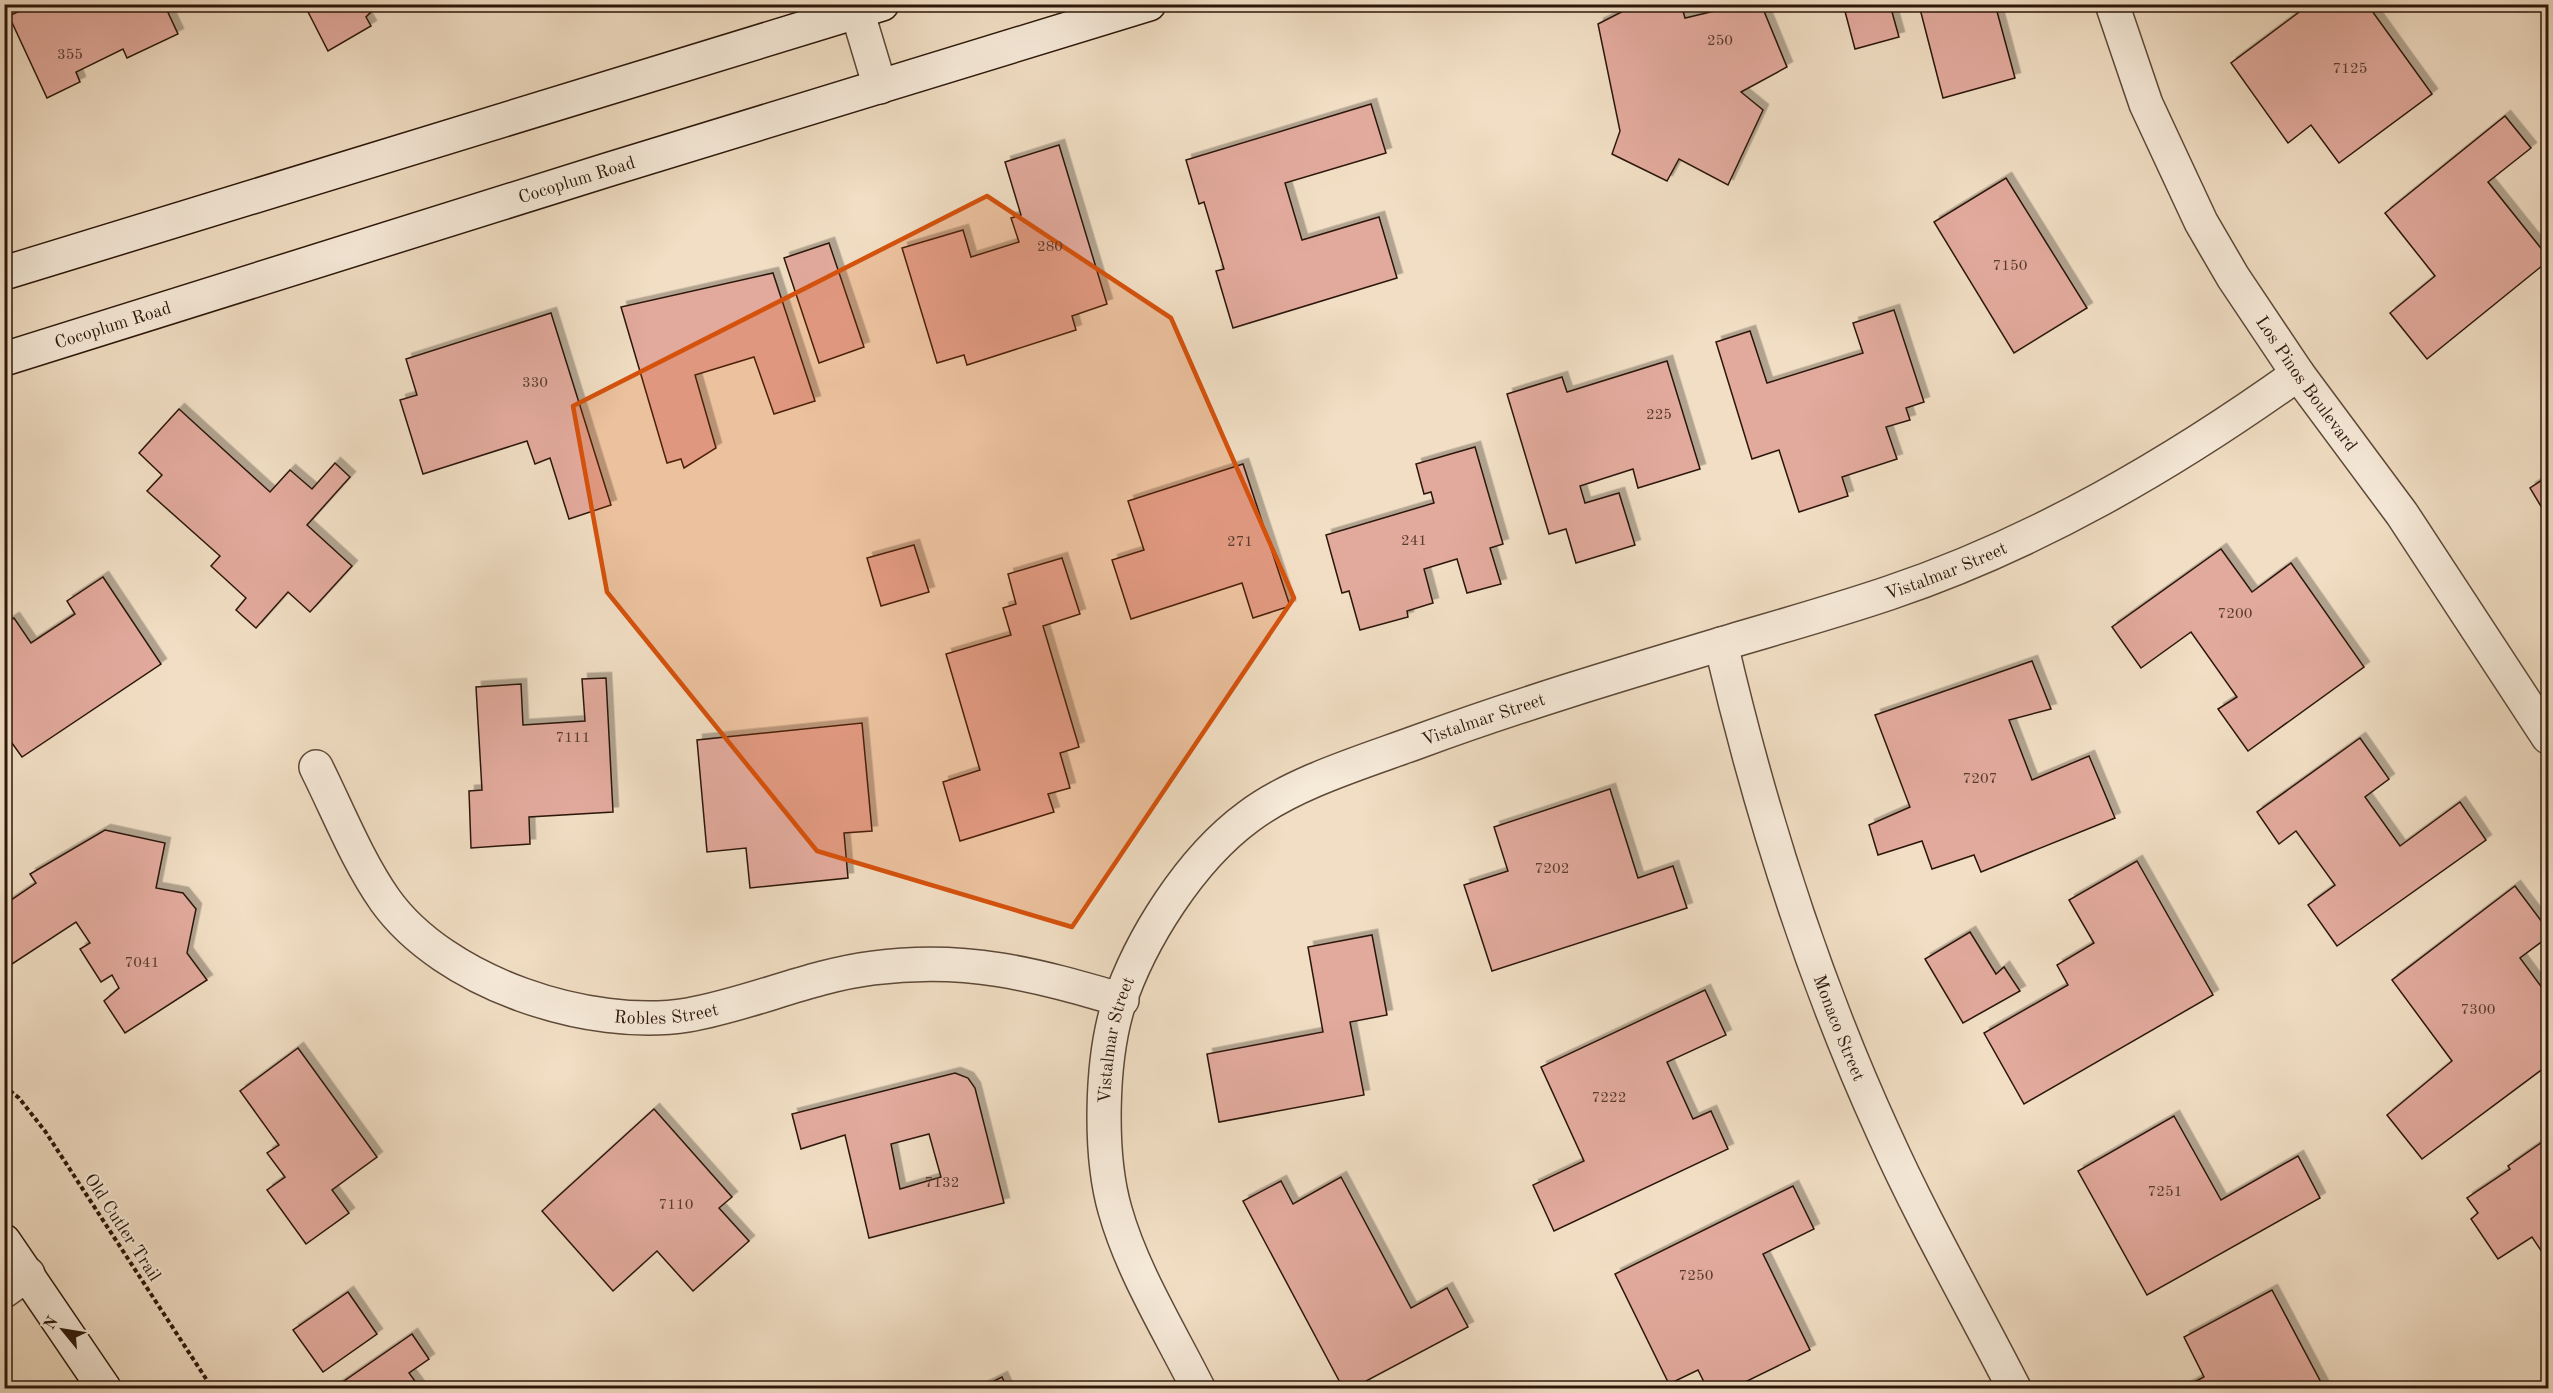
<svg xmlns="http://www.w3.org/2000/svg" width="2553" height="1393" viewBox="0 0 2553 1393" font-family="'Old Standard TT',serif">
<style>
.building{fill:#e2aa9d;stroke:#2c170a;stroke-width:1.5;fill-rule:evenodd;filter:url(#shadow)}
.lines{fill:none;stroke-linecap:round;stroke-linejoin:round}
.street-casing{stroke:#5d4938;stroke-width:36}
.secondary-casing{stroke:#2c170a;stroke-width:36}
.path{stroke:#2c170a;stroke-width:4;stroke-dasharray:4.5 3;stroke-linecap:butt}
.street{stroke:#f6ead9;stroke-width:33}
.secondary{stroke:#f6ead9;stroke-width:33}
.marked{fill:#d5520c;fill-opacity:0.2;stroke:#d5520c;stroke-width:4.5;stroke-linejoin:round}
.labels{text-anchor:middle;stroke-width:4.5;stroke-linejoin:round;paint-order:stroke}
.number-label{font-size:15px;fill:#5a3c2f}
.street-label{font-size:18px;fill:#2c170a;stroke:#f6ead9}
</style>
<defs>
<filter id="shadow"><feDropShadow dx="5.5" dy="-5.5" stdDeviation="0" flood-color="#0004"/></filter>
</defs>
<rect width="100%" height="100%" fill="#f1dec4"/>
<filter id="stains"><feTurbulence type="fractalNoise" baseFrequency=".00333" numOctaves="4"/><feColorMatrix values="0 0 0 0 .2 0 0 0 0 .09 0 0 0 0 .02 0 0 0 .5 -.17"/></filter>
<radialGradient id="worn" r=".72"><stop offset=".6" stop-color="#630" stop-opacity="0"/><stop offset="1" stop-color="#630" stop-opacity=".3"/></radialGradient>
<g class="building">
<polygon points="34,4 164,4 178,34 127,58 123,49 76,72 80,82 47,98 9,16"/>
<polygon points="304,4 379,4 366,17 371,26 328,51"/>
<polygon points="1681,4 1685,18 1744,4 1761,4 1787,67 1741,92 1763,110 1728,185 1679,159 1667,181 1612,154 1620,131 1598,24 1637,4"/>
<polygon points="1843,4 1995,4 2015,78 1943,98 1919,5 1892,12 1899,37 1855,49"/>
<polygon points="2310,4 2367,4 2432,94 2339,163 2311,125 2288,143 2231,63"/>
<polygon points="1371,104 1386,153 1285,183 1302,240 1379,217 1397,278 1233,328 1216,271 1224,269 1204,202 1199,204 1186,160"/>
<polygon points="2505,116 2531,148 2488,182 2548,257 2548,261 2427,359 2390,313 2435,276 2385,213"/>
<polygon points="1059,145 1107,304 1072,316 1076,330 967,365 964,355 937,363 902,248 963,230 971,257 1019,242 1011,218 1021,215 1005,162"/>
<polygon points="2006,178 2087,308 2014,353 1934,222"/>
<polygon points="829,243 864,347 819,363 784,258"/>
<polygon points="773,273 815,401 774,414 754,357 695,375 716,448 684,468 681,459 667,463 621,307"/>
<polygon points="1894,310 1924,402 1906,408 1910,420 1886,427 1897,459 1842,477 1848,496 1799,512 1779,450 1752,459 1716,342 1750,331 1767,383 1863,353 1853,323"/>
<polygon points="551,313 611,505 569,519 550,458 535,464 527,441 423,474 400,400 417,395 406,359"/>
<polygon points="1667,361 1700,469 1638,488 1633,469 1580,486 1585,503 1619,493 1635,545 1576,563 1566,529 1549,534 1507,394 1562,377 1567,392"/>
<polygon points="179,409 270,492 290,470 312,489 335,463 350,477 307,525 352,566 310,612 288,592 256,628 236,610 246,598 211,566 220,556 147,491 162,475 139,453"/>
<polygon points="1475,447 1503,544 1490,548 1501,584 1467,593 1457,559 1424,569 1433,603 1407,611 1408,617 1360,630 1349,591 1342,593 1326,535 1434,503 1431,492 1424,494 1416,464"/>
<polygon points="1243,464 1290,606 1253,618 1242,583 1131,619 1112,560 1144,550 1128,501"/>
<polygon points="2548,476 2548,518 2530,488"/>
<polygon points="914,545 929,592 881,606 867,558"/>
<polygon points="2221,549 2252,592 2291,563 2364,667 2248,751 2218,709 2237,697 2191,632 2141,668 2112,627"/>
<polygon points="1062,558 1080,614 1043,626 1079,747 1060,753 1070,788 1048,794 1054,812 960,841 943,782 980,770 946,654 1011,635 1003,608 1016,604 1008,574"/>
<polygon points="103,577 161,664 22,757 4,732 4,624 14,618 31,643 75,614 67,601"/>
<polygon points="2032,661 2051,709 2009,720 2032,780 2089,756 2115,818 1981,872 1974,855 1932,869 1922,841 1878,855 1869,825 1910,807 1875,715"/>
<polygon points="606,678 613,812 529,817 530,844 471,848 469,791 482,790 476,687 521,684 523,725 585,721 582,679"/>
<polygon points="862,723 872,831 844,833 848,878 750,888 746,848 707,852 697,740"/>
<polygon points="2360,738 2389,779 2365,797 2400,846 2460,802 2486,840 2337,946 2308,905 2335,885 2296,831 2279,844 2257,812"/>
<polygon points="1610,789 1638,878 1673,866 1687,908 1492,971 1464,885 1508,871 1494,827"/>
<polygon points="105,830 165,843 156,888 183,893 196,909 187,953 207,980 125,1033 104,1001 119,988 112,975 101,982 80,949 90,943 76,922 12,964 4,954 4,905 36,883 30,874"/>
<polygon points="2137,861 2213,995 2024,1104 1984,1033 2068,985 2057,965 2094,943 2069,900"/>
<polygon points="2515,886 2548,930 2548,937 2520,958 2548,996 2548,1065 2422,1159 2387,1115 2452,1061 2392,980"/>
<polygon points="1970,932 1996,974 2004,967 2020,991 1963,1023 1925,959"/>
<polygon points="1372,935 1387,1015 1350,1022 1364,1095 1219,1122 1207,1054 1323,1032 1308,947"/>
<polygon points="1705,990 1726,1035 1667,1062 1693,1119 1711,1111 1728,1149 1554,1231 1533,1185 1584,1161 1541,1067"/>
<polygon points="298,1048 377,1157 332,1190 349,1213 306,1244 267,1190 285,1177 267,1153 279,1145 240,1091"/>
<path d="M955,1073l13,5 7,10 29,115 -135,35 -24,-103 -44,14 -9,-35zM929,1134l12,43 -41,12 -9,-45z"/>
<polygon points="654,1109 732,1197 719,1208 749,1241 693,1291 657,1251 613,1291 542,1211"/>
<polygon points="2174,1116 2221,1200 2298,1156 2320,1198 2147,1295 2078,1171"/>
<polygon points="2548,1138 2548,1261 2532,1237 2498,1259 2471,1219 2478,1213 2467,1198 2510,1169 2508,1166"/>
<polygon points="1341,1177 1411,1308 1447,1288 1468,1327 1353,1388 1343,1388 1243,1201 1281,1181 1293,1204"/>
<polygon points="1793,1186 1814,1229 1763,1254 1810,1350 1733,1388 1707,1388 1698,1370 1669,1384 1615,1274"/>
<polygon points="2272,1290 2324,1388 2183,1388 2204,1377 2184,1337"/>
<polygon points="348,1292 377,1334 323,1372 293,1330"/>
<polygon points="412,1334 429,1359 409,1373 420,1388 334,1388"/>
<polygon points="1002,1377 1007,1388 980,1388"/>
</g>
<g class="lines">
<defs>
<g id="street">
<polyline points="855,4 880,87"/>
<path id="s1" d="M2112,4l34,100 55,118 32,55 65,97 104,140 146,223"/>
<path id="s2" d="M1721,644c39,167 91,333 163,490 39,87 87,170 130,254"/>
<path id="s3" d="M316,767c22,44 41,93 69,133 59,83 205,131 303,115 63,-11 121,-39 185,-47 94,-12 160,6 249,32"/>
<polyline points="4,1291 28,1274"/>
<path id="s4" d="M1198,1388c-28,-56 -66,-117 -83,-178 -16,-56 -14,-148 3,-204 22,-67 73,-147 130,-189 46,-35 118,-56 172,-76 98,-36 198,-66 298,-96 57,-17 115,-33 171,-52 148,-50 283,-129 409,-219"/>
</g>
<g id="secondary">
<polyline points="4,273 882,4"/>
<path id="s5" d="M4,359l603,-189 542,-166"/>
<polyline points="4,1241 104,1388"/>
</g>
</defs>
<use href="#street" class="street-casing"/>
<use href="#secondary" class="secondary-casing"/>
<polyline class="path" points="4,1086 19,1098 45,1131 212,1388"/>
<use href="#street" class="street"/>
<use href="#secondary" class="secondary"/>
</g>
<path class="marked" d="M987,196l184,122 123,280 -222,329 -255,-76 -210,-259 -34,-186z"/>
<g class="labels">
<g class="number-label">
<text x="1720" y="45">250</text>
<text x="70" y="59">355</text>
<text x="2350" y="73">7125</text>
<text x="1050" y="251">280</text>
<text x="2010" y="270">7150</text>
<text x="535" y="387">330</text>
<text x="1659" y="419">225</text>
<text x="1414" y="545">241</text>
<text x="1240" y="546">271</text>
<text x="2235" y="618">7200</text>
<text x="573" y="742">7111</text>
<text x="1980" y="783">7207</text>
<text x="1552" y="873">7202</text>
<text x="142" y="967">7041</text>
<text x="2478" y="1014">7300</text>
<text x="1609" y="1102">7222</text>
<text x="942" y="1187">7132</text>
<text x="2165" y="1196">7251</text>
<text x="676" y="1209">7110</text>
<text x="1696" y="1280">7250</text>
</g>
<g class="street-label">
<text dy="6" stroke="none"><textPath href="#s5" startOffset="600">Cocoplum Road</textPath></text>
<text dy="6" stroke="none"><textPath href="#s5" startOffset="114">Cocoplum Road</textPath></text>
<text dy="6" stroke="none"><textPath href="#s1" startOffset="429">Los Pinos Boulevard</textPath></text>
<text dy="6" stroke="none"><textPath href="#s4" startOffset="1377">Vistalmar Street</textPath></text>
<text dy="6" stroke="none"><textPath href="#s4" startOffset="891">Vistalmar Street</textPath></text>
<text dy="6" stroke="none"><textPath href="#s3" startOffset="466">Robles Street</textPath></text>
<text dy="6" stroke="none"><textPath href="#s2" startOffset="402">Monaco Street</textPath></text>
<text dy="6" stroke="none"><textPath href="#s4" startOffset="369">Vistalmar Street</textPath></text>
<text transform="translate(123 1227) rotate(57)" y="6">Old Cutler Trail</text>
</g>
</g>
<rect width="2553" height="1393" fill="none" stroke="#f1dec4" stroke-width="24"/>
<rect x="6" y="6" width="2541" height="1381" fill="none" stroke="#2c170a" stroke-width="3"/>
<rect x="12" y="12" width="2529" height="1369" fill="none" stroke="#2c170a" stroke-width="1.5"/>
<g transform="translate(63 1330) rotate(300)" stroke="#f6ead9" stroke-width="4.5" paint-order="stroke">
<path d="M0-4.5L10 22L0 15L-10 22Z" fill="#2c170a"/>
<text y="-9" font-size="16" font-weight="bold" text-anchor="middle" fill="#2c170a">N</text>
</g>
<rect width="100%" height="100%" filter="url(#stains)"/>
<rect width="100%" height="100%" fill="url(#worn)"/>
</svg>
